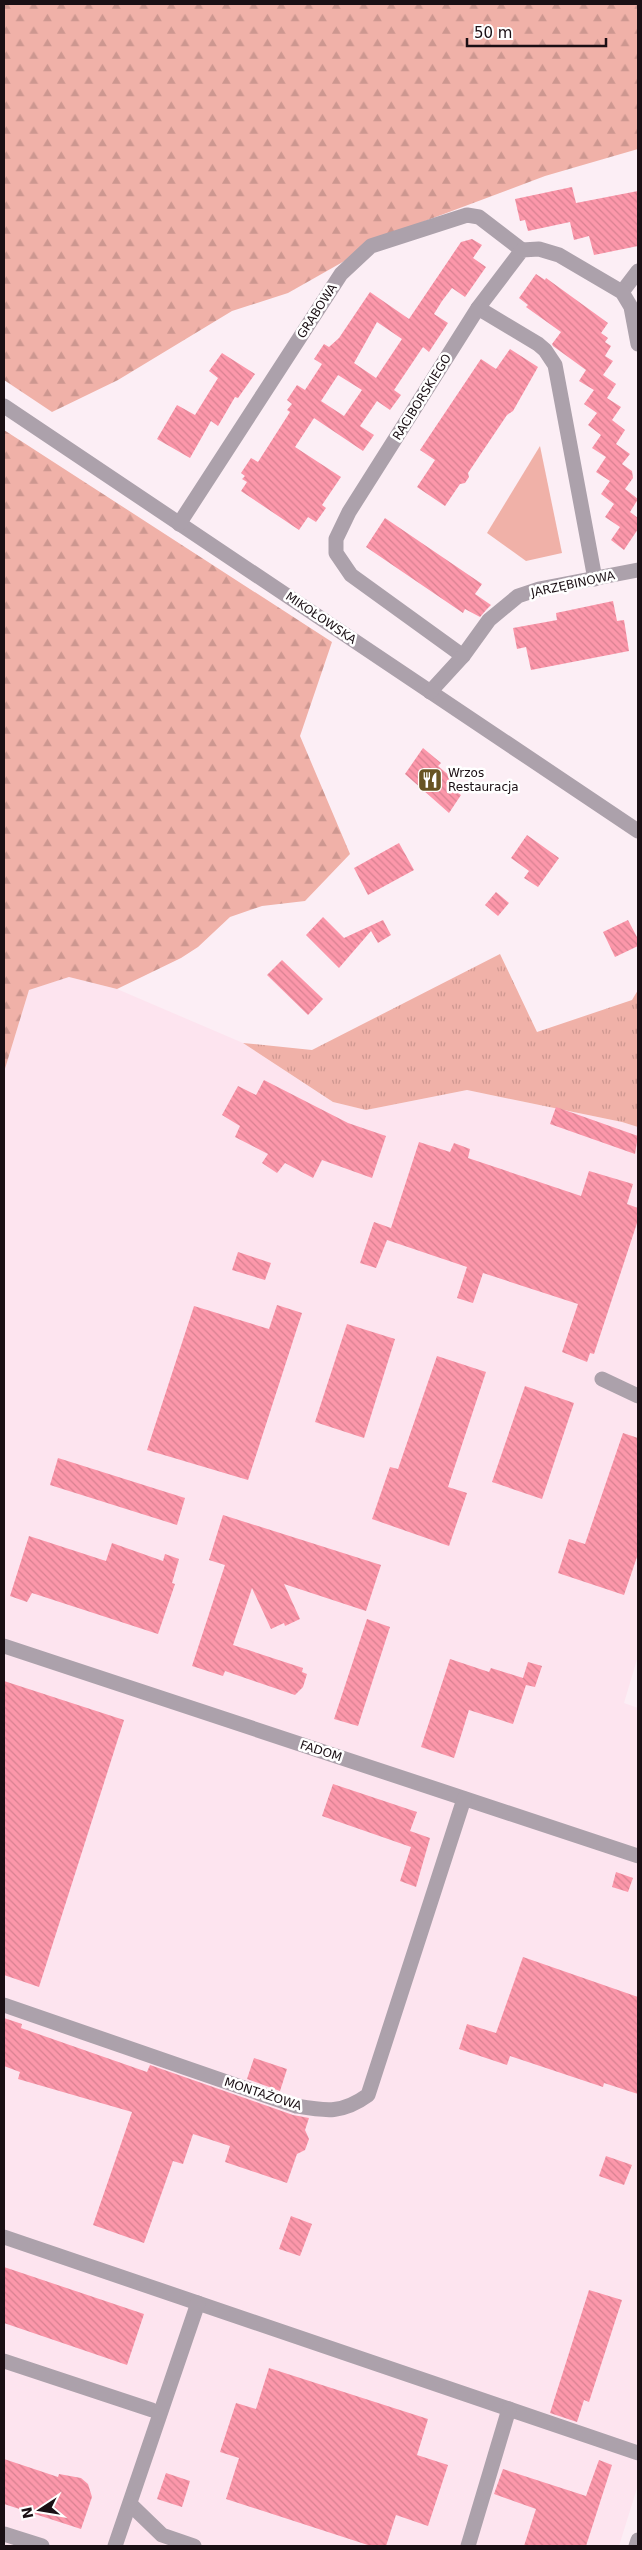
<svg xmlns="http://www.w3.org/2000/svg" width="642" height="2550" viewBox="0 0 642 2550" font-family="'DejaVu Sans',sans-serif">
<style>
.built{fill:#fde4ef}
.grass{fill:url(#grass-tufts)}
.forest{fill:url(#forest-firs)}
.park{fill:#f0b1a8}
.building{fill:url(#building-back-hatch);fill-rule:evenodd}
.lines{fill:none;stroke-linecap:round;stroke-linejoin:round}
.minor{stroke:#aca1ab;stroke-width:15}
.labels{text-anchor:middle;stroke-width:5;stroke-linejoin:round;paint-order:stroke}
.street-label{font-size:12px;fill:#1a0f14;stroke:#fff}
.poi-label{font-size:12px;fill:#1a0f14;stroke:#fff;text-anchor:start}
</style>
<defs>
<pattern id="grass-tufts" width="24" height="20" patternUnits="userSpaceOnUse" patternTransform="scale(1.25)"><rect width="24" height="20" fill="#f0b1a8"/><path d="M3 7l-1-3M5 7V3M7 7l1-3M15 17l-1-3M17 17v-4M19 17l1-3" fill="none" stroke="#cd9790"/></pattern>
<pattern id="forest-firs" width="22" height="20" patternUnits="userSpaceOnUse" patternTransform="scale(1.25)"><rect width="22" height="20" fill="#f0b1a8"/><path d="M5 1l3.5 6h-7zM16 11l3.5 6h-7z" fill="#cd9790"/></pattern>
<pattern id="building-back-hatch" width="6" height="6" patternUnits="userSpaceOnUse" patternTransform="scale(1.25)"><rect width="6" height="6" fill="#fc97aa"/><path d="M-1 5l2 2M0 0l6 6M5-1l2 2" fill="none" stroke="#d78191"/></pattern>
</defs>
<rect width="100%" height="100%" fill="#fceef5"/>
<polygon class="built" points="69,977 117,989 243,1043 333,1102 366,1110 467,1090 622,1122 638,1127 638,1656 624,1703 638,1708 638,2485 619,2546 4,2546 4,1072 29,990"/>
<polygon class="grass" points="500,954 537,1032 632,1000 638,990 638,1127 622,1122 467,1090 366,1110 333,1102 243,1043 312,1050"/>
<g class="forest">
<polygon points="4,4 638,4 638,149 545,176 409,227 371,246 288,293 232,311 118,380 52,412 4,380"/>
<polygon points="4,430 332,642 300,736 350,854 305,901 262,906 230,917 198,947 181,958 117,989 69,977 29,990 4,1072"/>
</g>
<polygon class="park" points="540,446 562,553 526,561 487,533"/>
<g class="building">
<polygon points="572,187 576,203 638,191 638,246 594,255 589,236 574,240 570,222 528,231 525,220 520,221 515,199"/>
<path d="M472,239l10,6 -9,13 13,9 -21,30 -13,-9 -10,13 -8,13 14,9 -19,29 -6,-5 -29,43 7,5 -11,15 -13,-9 -17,25 14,9 -11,16 -49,-33 -19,29 46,30 -19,28 4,3 -10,14 -8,-5 -9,13 -58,-39 6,-9 -5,-3 3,-3 -4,-3 10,-15 7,4 32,-50 -3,-2 5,-6 -5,-4 10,-15 8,5 17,-26 -8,-5 10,-15 5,3 10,-9 31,-46 39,27 52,-77zM377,322l25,17 -26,39 -22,-15zM338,375l24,15 -18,26 -23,-15z"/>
<polygon points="536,274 545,280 546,278 608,323 601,333 608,338 605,342 611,346 605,356 613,361 603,375 616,384 607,398 621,407 612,420 625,430 616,444 630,454 622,464 632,471 633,478 625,489 638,499 630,512 638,518 638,529 624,550 611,540 620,527 605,517 614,504 601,494 610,481 596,472 606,457 592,448 601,435 588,425 597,413 584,404 594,390 579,381 586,370 553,346 552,344 561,332 526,307 528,305 519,298"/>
<polygon points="510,349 538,367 513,411 507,415 468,473 469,477 465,483 460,484 445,506 417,487 435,460 420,450 481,359 496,369"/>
<polygon points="222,353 255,374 238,398 235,397 218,426 211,421 190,458 157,439 177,405 195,415 218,378 209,371"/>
<polygon points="385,518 482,584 475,594 491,605 487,609 480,617 465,609 463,613 366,547"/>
<polygon points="613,601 617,621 624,620 629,651 531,670 526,647 517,649 513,628 557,620 556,613"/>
<polygon points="423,748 441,763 438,766 451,777 446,784 461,795 449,813 405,774"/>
<polygon points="527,835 559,858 538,887 524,878 529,871 511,858"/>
<polygon points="399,843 414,870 368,895 354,868"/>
<polygon points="496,892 509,903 498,916 485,905"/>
<polygon points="323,917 344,938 383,920 391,935 378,943 371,931 339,968 306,935"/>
<polygon points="628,920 638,939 638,946 615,957 603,932"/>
<polygon points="282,960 323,999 308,1015 267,975"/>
<polygon points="264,1080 348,1123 386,1136 372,1178 322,1160 313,1178 285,1163 277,1173 262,1163 268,1154 235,1137 240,1126 222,1115 238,1086 256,1095"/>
<polygon points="556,1107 638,1136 635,1154 550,1124"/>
<polygon points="419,1142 450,1152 454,1143 470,1149 468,1158 581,1196 589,1171 633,1184 627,1204 638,1208 638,1220 594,1354 590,1353 587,1362 562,1352 578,1304 483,1273 473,1303 457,1298 467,1267 387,1240 376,1268 360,1263 374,1222 391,1228"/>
<polygon points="238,1252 271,1263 265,1280 232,1270"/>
<polygon points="277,1305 302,1313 248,1480 147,1450 194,1306 269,1329"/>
<polygon points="347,1324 395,1339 364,1438 315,1422"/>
<polygon points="437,1356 486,1372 448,1487 467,1493 449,1546 372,1519 390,1467 398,1469"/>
<polygon points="525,1386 574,1403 542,1499 492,1482"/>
<polygon points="623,1433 638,1438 638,1554 624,1595 558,1573 569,1539 585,1544"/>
<polygon points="58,1458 185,1498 177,1525 50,1485"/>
<polygon points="223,1515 381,1565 366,1611 284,1584 300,1619 285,1626 284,1623 271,1629 252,1588 233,1645 303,1668 302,1672 307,1674 303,1687 295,1695 225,1671 223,1676 192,1666 225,1565 209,1560"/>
<polygon points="29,1536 106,1561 112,1543 163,1561 165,1554 179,1559 172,1583 175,1584 158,1634 32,1593 27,1602 10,1596"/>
<polygon points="367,1619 390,1627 358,1726 334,1719"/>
<polygon points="450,1659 489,1672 491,1668 523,1678 528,1662 542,1666 535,1687 526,1685 513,1724 469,1710 454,1758 421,1747"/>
<polygon points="4,1681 124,1720 39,1987 4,1975"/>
<polygon points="333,1784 417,1812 410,1831 430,1838 416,1887 400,1881 411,1847 322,1816"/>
<polygon points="616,1872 633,1878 628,1892 612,1887"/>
<polygon points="523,1957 638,1997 638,2094 604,2083 603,2087 510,2056 507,2065 459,2049 467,2024 496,2033"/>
<polygon points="4,2018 22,2024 21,2028 147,2072 150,2065 293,2115 309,2118 305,2130 309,2139 305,2150 297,2154 287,2183 225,2162 230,2146 193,2134 183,2164 173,2161 144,2243 93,2225 132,2112 18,2079 20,2072 4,2066"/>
<polygon points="254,2058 287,2069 280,2091 247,2079"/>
<polygon points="606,2156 632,2165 624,2185 599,2176"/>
<polygon points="291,2216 312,2224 300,2256 279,2249"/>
<polygon points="4,2267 144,2314 127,2365 4,2323"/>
<polygon points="589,2290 622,2300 589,2402 584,2400 577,2422 550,2413"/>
<polygon points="269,2368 428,2419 417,2455 448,2465 428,2526 396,2515 386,2546 371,2546 226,2499 239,2458 220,2452 236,2403 256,2409"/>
<polygon points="4,2459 58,2477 59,2474 81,2478 88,2484 92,2497 81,2529 4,2504"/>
<polygon points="599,2460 612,2465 586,2546 524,2546 536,2509 494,2494 503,2469 586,2496"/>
<polygon points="166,2473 190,2481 182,2507 157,2499"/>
</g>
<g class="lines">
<g class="minor">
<polyline points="622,292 638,271"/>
<polyline points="478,308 538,344 545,350 555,365 595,579"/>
<polyline points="4,406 638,831"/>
<polyline points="179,524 341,274 371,246 467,215 479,217 522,250"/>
<polyline points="463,656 351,575 336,553 336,539 349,512 478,308 522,250 539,249 559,255 622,292 631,307 638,344"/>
<polyline points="430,692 463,656 489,620 518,596 539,589 638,570"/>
<polyline points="602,1379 638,1396"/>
<polyline points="4,1646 638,1856"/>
<path d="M4,2005l292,101c30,5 46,8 72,-11l96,-296"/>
<polyline points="4,2237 638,2453"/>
<polyline points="4,2361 152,2410"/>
<polyline points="130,2504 162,2535 194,2546"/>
<polyline points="4,2534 42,2546"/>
<polyline points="115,2546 198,2303"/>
<polyline points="468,2546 509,2409"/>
<polyline points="636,2546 638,2540"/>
</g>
</g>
<defs>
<symbol id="restaurant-square" viewBox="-11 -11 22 22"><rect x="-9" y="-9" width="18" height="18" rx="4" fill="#685423" stroke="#fff"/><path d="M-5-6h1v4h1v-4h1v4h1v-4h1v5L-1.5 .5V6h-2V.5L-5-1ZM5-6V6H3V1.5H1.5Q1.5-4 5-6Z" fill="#fff"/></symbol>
</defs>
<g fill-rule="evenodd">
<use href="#restaurant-square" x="416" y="766" width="28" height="28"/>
</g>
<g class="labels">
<g class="street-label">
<text transform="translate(317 311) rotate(-57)" y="4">GRABOWA</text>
<text transform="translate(422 397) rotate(-58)" y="4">RACIBORSKIEGO</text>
<text transform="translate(573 584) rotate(-12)" y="4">JARZĘBINOWA</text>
<text transform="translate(321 618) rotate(34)" y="4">MIKOŁOWSKA</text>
<text transform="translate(321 1751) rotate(18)" y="4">FADOM</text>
<text transform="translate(263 2094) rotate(18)" y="4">MONTAŻOWA</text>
</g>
<g class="poi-label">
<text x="448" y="777">Wrzos<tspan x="448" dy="14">Restauracja</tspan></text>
</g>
</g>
<rect width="642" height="2550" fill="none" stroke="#1a0f14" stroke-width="10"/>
<g transform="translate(40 2510) rotate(258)" stroke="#ffffff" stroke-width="4" paint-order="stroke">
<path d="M0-4L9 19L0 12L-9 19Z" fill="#1a0f14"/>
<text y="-8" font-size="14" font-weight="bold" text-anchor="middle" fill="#1a0f14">N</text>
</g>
<path d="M467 38v8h139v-8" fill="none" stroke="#1a0f14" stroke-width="2.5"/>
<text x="474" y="38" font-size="15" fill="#1a0f14" stroke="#ffffff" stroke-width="4" paint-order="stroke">50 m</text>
</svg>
